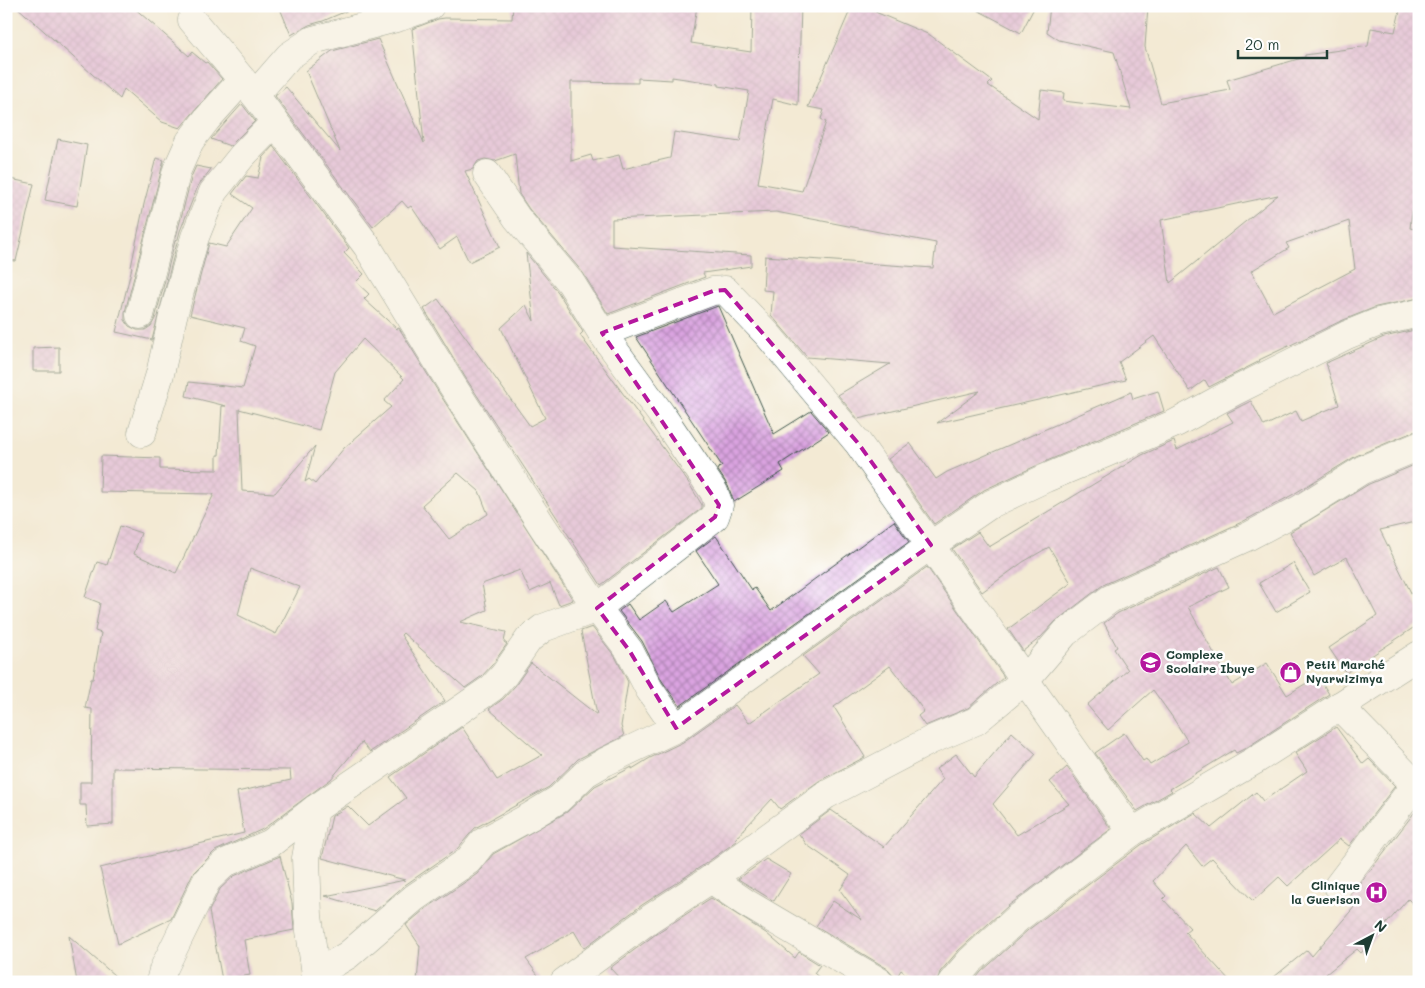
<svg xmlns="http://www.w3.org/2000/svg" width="1425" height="988" viewBox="0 0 1425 988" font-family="Mali,sans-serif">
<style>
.building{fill:url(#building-cross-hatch);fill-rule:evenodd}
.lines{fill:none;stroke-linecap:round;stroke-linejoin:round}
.street-casing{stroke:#3f574c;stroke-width:29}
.street{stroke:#fff;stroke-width:28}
.marked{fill:none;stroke:#b5179e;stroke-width:4;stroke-dasharray:10 6;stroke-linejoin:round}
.labels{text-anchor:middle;stroke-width:5;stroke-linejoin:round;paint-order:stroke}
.poi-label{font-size:12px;font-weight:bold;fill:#1f3d34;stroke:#fff;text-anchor:start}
</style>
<defs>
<pattern id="building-cross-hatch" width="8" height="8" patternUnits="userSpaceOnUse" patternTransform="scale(1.25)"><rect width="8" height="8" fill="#daa3e0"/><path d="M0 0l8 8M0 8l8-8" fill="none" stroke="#b086b6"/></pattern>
</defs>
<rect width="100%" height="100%" fill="#fff"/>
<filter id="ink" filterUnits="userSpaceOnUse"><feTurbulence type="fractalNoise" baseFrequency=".02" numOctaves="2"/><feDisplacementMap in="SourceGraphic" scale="10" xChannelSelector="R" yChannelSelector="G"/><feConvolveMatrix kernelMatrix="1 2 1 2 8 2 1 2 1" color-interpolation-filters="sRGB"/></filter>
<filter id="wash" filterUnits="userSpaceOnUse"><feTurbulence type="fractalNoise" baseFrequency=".0096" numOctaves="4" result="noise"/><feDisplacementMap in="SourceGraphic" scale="20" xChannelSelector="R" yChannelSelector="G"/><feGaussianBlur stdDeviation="1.12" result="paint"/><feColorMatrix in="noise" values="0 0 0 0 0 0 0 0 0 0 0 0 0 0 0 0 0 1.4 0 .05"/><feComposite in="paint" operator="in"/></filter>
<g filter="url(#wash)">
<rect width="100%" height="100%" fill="#f3ead4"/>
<g id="blocks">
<g class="building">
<polygon points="16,6 132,6 189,56 192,52 205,63 207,62 222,79 180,128 162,122 124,89 120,99"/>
<polygon points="279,6 358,6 323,21 309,25 291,35"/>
<path d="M513,6h184l-6,37 60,9 1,-46h49l-3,99 -25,-6 -15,84 44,8 24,-69 -5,-3 3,-9 -16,-3 44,-101h9l69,29 62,46 -4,4 50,34 3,-29 23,3 -1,8 68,8 -17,-57 -55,-12 -12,-8 3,-26h98l-3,41 16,56 69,-13 -3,-10 78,-23v-2l63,-9 3,-18 24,4 6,-26h18v155l-9,67 9,2v68l-43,9 -35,14 -82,39 1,1 -51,26 -4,-7 -15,11 -36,-55 -35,26 7,18 -189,43 43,-32 -122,28 -20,-24 52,-31 -83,-7 -36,-42 2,-24 -10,-1 2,-34 168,12 3,-25 -160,-31 -164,7v27l139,9v11l-48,7 2,4 -97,37 -25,-41 -54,-64 -10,-15 -4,-40 -20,7 -10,-2 -7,2 -5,8 -8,2 35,76 -31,15 -12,-25 -17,12 -29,-43 -3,2 -6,-7 -29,26 -98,-131 11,-9 54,64 -34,-80 26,-20 46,-12 46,104 -12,-114 26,-10 7,-1 67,1zM672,77l47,7v2l30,5 -9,51 -66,-10 -4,26 -47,11 -4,-14 -26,6 -2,-6 -20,6v-79l67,1v-5l34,2zM1278,195l-108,88 -9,-63zM1349,221l6,48 -82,43 -22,-41 38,-23 -3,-5z"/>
<polygon points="970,6 1035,6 1021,33"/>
<polygon points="242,104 255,121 230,146 211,139"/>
<polygon points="58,139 87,145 77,206 45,200"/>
<path d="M273,146l76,102 -5,5 20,21 -8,8 13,12 -5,5 33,30 2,-1 40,65 134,207 -14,5 -9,-22 -20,9 -10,-22 -38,14 5,26 -27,12 46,10 -2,10 3,2 -15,21 -10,11 -17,12 -62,-55 -2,2 44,66 -75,51 -8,-10 -31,37 -68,50 -48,22 -22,22 -22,46 -53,25 -18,-76 144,-35 -7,-41 54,-12 -1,-10 -177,-2v56l-26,2 -1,-21h-6v-23h11l1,-73 -7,-1 6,-29h2l8,-46 -6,-2 5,-28 -15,-6 12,-35 10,3 13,-39 21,7 -7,21 42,19 38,-79 -114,-2 1,-36 59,2v11l57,1v-15h2l3,-49h4l-40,-10 3,-14 54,6 12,-42 -14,-5 4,-13 -55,-13 19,-72 17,4 26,-39 -20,-14 14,-18 12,2 5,-20h-1zM363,339l41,40 -20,22 7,6 -47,41 -29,36 -6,-5 -4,3 10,-36 -40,47 -33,-2 -3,-82 80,21 16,-58zM458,473l21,18 9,23 -39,25 -27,-34zM250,568l50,19 -24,47 -38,-19z"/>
<polygon points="156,158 164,160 125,312 125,320 129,326 137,330 145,330 151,326 155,319 192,175 196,166 211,169 198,186 180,231 152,340 116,332 132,267 131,267 144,204"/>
<polygon points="6,178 34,184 16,261 6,260"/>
<polygon points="526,253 558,292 583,332 580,335 688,482 702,505 702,508 601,585 465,377 424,309 438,299 530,426 545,418 501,328 526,305 534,321"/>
<polygon points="718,306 774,434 811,411 829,432 780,464 784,471 734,502 728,486 717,469 722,466 636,337"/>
<polygon points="1419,329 1419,431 1413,432 1356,456 1292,495 1242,522 1103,585 1056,621 1040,638 1023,651 1008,629 1071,583 1049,547 1023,562 982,592 952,549 978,532 989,547 1142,455 1174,441 1177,450 1233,422 1227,413 1251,401 1264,426 1296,411 1301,421 1339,405 1326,363 1384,337"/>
<polygon points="59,347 59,371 33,371 33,348"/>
<polygon points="1158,391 1164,411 1040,464 984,490 934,524 888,459 910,443 936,479 947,472 1131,392 1133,399"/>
<polygon points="1419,463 1419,521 1380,530 1419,609 1419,624 1346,673 1329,648 1377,616 1347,557 1314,576 1290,532 1369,484"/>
<polygon points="894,521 909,542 680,706 662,681 642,641 619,611 628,604 639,620 666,601 674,612 718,584 696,551 716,536 752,590 755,588 771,611"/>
<polygon points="1293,563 1310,592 1276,612 1259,583"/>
<polygon points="927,567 1004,677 968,708 925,726 918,716 924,711 890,666 834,707 865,757 819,781 780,809 772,799 735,839 737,841 702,866 642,905 584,948 574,931 526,959 543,982 417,982 420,946 406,925 424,910 477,874 493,854 567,812 595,786 632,767 632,769 650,758 683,742 735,705 749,723 819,674 803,656"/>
<polygon points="1219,567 1229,587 1188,607 1232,685 1267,663 1287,695 1318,676 1329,694 1246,748 1236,753 1234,750 1170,789 1172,791 1137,811 1095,753 1124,733 1143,761 1146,759 1150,765 1188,742 1173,718 1153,690 1108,730 1087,705 1128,670 1114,649 1117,647 1104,623 1118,613"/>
<polygon points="592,627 616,658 628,682 621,726 624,736 578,759 549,787 475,828 457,849 405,885 375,911 325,896 405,880 322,858 332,816 348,806 368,826 406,798 390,777 462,727 497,780 542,755 489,709 503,699 515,686 531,663 597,715 581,631"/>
<polygon points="1336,727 1363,764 1369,759 1395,786 1349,846 1340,839 1288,886 1279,877 1253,901 1212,858 1202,866 1186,846 1153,881 1166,896 1163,899 1190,928 1185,932 1231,982 973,982 981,972 1028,930 1141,845 1195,813 1211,828 1256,792 1263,801 1307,771 1295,753"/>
<polygon points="1012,732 1036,754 993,804 1017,835 1069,804 1050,782 1067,767 1111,829 1008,906 958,951 940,972 937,982 916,982 901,970 896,978 888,969 816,926 833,901 862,920 840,890 850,875 807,845 799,834 831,810 884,847 943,779 936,769 956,754 974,777"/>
<polygon points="1417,809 1419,811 1419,910 1408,899 1361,953 1357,949 1326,974 1333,982 1268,982 1307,950 1312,956 1356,905 1348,897 1372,868"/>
<polygon points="280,856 292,903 294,930 244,940 250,975 222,980 209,911 220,889 234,876"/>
<polygon points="766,859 791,874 774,901 738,879"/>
<polygon points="711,898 766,933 795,958 799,952 820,965 814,973 824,982 623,982 610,968 660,931"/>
<polygon points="69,936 122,982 77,982"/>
</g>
</g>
</g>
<g filter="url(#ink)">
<use href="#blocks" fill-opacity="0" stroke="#3f574c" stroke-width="1"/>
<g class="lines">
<defs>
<g id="street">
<polyline points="192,20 255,95 367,246 452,385 543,527 597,608 715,517 719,505 714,492 661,414 602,333 571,283 517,218 487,174"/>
<polyline points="255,95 289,56 313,40 400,17 430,6"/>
<polyline points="140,315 177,170 190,141 207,119 242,80"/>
<polyline points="602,333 713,291 725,290 768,335 858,443 1132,832"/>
<polyline points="142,433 160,374 173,316 195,237 213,192 242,156 275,122"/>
<polyline points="1339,706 1419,788"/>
<polyline points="315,809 306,858 308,916 317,982"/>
<polyline points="711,879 746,903 880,982"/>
<polyline points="1338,886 1415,785"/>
<polyline points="316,974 348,955 414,898 468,861 483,842 531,816 559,799 586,773 605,762 676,728 931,545 991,504 1046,478 1106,453 1176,423 1235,391 1347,335 1379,322 1419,313"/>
<polyline points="160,982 163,970 207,880 225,863 271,843 315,809 492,688 504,675 529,639 543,628 597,608 629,650 649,689 676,728"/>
<polyline points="564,982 651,918 711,879 826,795 931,740 976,721 1025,680 1065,633 1110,599 1249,536 1300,509 1362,470 1419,446"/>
<polyline points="952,982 970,961 1018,918 1132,832 1254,761 1419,655"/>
</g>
</defs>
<use href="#street" class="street-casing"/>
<use href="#street" class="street"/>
</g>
</g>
<path d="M0 0H1425V988H0ZM725,290l133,153 73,102 -255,183 -47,-78 -32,-42 118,-91 4,-12 -117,-172 111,-42z" fill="#f3ead4" fill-opacity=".55" fill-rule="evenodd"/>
<path class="marked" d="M725,290l133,153 73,102 -255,183 -47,-78 -32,-42 118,-91 4,-12 -117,-172 111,-42z"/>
<defs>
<symbol id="school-disc" viewBox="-11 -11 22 22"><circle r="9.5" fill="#b5179e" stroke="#fff"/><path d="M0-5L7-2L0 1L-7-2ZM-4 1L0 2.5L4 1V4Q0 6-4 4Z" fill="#fff"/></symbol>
<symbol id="shop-disc" viewBox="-11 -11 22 22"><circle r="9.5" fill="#b5179e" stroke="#fff"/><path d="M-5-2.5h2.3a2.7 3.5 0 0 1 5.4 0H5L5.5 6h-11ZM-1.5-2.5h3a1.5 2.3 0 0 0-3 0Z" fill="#fff"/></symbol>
<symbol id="hospital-disc" viewBox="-11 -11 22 22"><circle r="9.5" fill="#b5179e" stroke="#fff"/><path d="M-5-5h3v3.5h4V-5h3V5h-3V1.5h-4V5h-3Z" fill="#fff"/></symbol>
</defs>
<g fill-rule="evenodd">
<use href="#school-disc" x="1138" y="650" width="25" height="25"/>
<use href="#shop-disc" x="1278" y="660" width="25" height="25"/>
<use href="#hospital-disc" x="1364" y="880" width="25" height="25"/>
</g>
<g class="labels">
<g class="poi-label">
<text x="1166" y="659">Complexe<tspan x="1166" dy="14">Scolaire Ibuye</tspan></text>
<text x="1306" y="669">Petit Marché<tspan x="1306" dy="14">Nyarwizimya</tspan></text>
<text x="1360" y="890" text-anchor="end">Clinique<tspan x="1360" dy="14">la Guerison</tspan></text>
</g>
</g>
<rect width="1425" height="988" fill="none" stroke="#fff" stroke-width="25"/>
<g transform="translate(1372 936) rotate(41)" stroke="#ffffff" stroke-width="4" paint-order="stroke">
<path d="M0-4L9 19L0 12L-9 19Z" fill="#1f3d34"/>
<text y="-8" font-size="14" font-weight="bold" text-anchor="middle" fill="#1f3d34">N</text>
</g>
<path d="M1238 50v8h89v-8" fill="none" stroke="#1f3d34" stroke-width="2.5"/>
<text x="1245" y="50" font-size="15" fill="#1f3d34" stroke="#ffffff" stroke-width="4" paint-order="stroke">20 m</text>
</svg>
